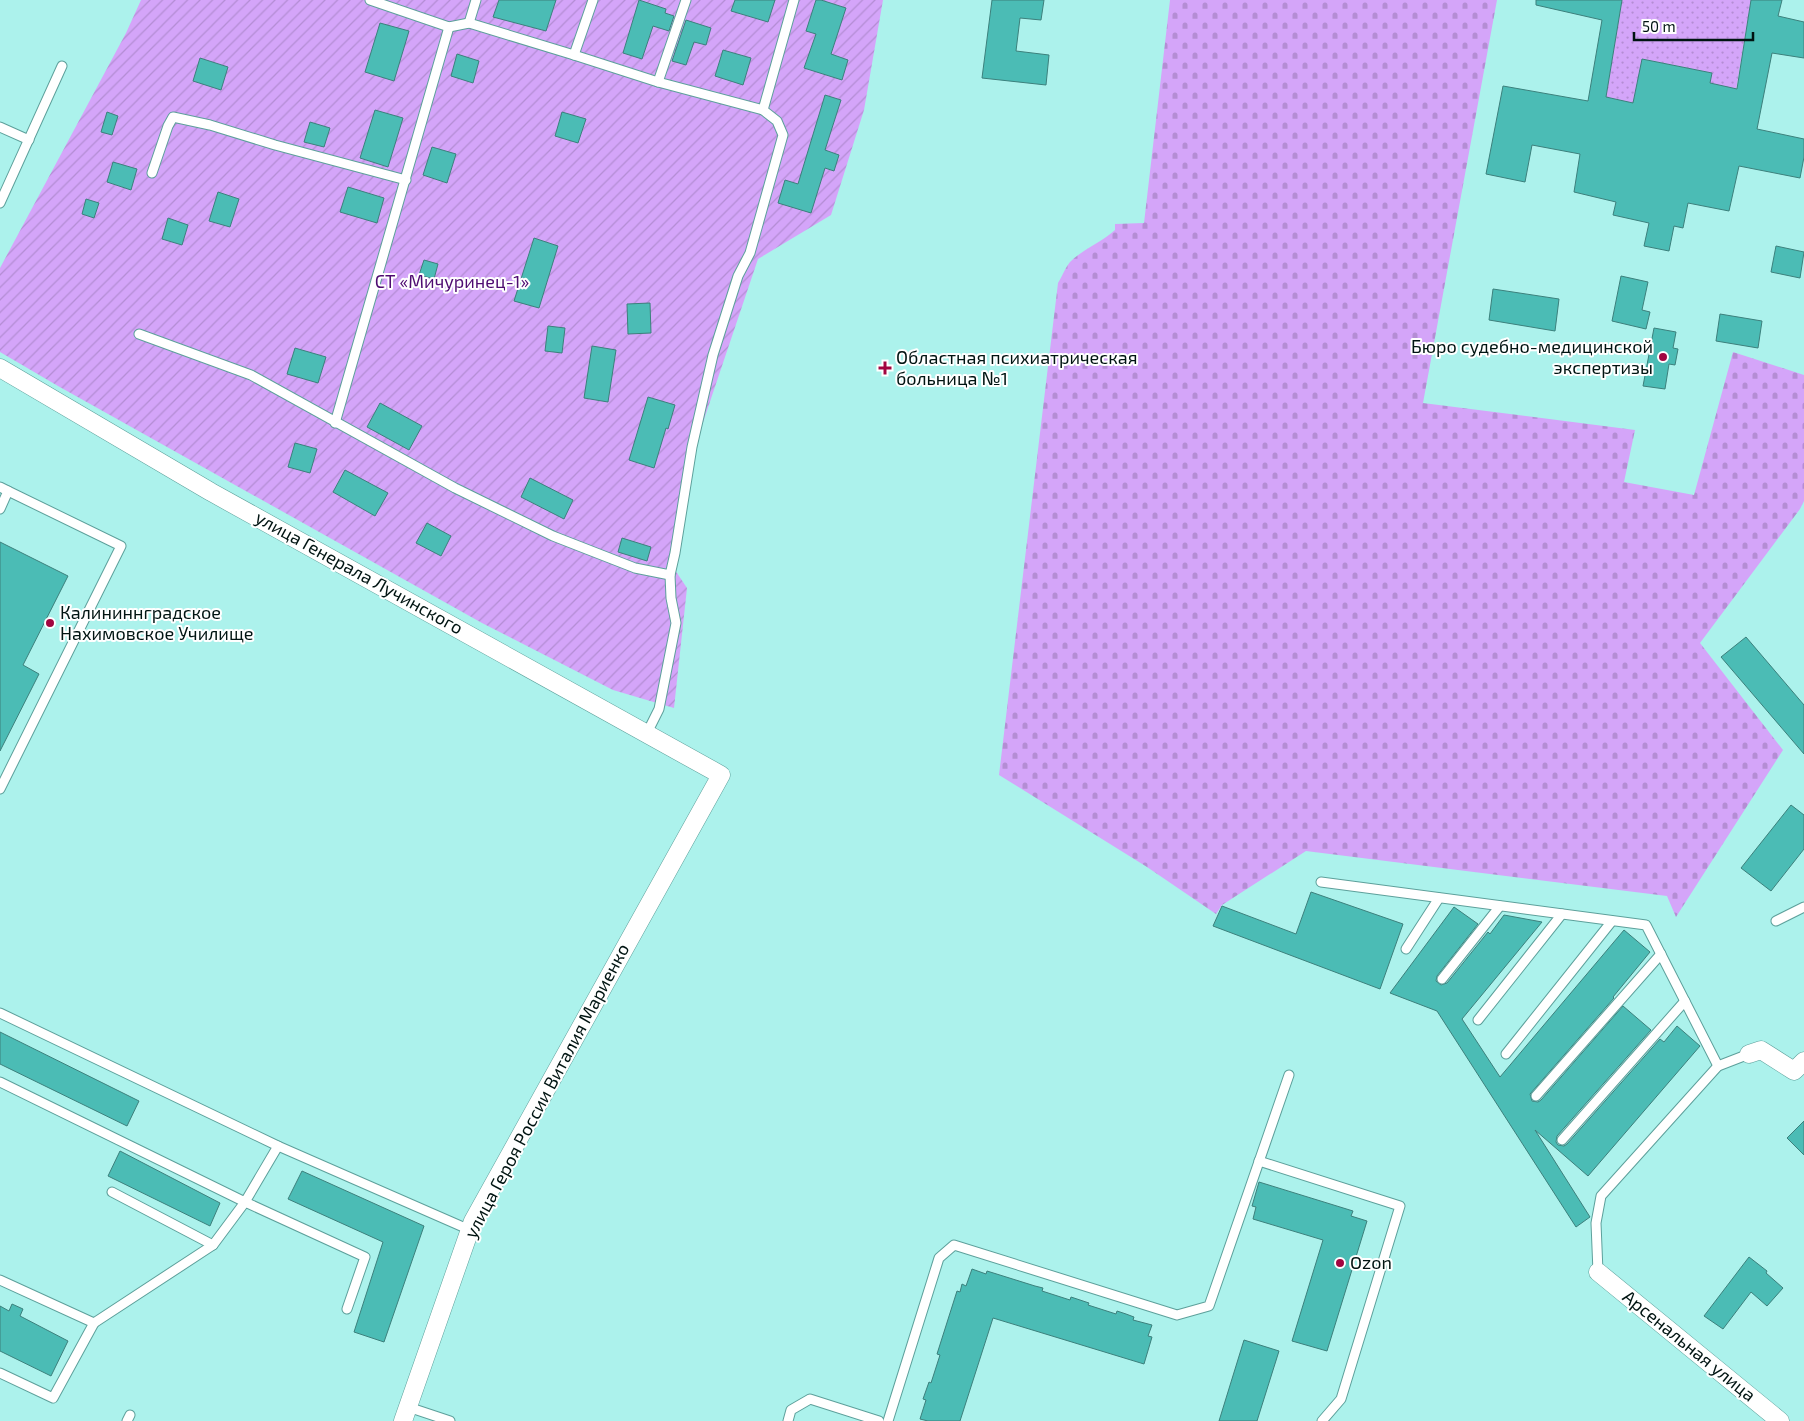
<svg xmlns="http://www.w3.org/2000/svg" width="1804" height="1421" viewBox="0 0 1804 1421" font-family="'Exo 2',sans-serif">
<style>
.grass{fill:url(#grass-dots)}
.cemetery{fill:url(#cemetery-stones)}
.garden{fill:url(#garden-furrows)}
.building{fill:#4bbcb5;stroke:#3c807c}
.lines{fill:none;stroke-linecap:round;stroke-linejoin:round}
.lane-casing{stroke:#5da09b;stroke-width:11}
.street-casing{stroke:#5da09b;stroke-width:19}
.lane{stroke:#fff;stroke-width:9}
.street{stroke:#fff;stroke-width:18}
.poi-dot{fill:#a10540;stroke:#fff;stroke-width:2}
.labels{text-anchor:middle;stroke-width:4;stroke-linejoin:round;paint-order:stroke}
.park-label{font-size:18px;fill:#4e0b71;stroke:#fff}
.poi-label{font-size:18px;fill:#001412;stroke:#fff;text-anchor:start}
.street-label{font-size:18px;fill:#001412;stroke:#fff}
</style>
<defs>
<pattern id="grass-dots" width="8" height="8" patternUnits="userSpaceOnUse" patternTransform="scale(1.25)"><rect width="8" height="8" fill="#d4a5f9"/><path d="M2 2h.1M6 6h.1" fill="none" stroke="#b48dd4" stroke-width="1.8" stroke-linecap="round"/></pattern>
<pattern id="cemetery-stones" width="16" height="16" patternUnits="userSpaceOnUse" patternTransform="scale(1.25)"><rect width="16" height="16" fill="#d4a5f9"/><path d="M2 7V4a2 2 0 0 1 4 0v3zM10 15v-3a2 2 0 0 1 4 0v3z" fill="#b48dd4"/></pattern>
<pattern id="garden-furrows" width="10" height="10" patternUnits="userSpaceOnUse" patternTransform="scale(1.25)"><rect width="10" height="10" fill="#d4a5f9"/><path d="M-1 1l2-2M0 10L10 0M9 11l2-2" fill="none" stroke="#b48dd4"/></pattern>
</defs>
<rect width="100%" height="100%" fill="#acf2ec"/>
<polygon class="grass" points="1622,0 1751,0 1731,121 1716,85 1710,83 1712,73 1643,59 1633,103 1606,97"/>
<path class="cemetery" d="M1170,0h327l-74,403 212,27 -11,52 70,13 39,-143 71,23v126l-4,8 -100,134 83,107 -107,167 -9,-21 -361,-45 -84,54 -6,9 -69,-47 -148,-92 59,-492c4,-6 7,-15 12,-21 13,-13 31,-19 45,-32v-6l29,-1z"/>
<polygon class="garden" points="141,0 883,0 864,110 831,215 758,259 693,452 675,570 687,588 674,708 613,690 482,623 58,386 0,352 0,268 126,33"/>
<g class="building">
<polygon points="499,0 556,0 546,31 493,17"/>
<polygon points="639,0 666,9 665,13 674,16 669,31 653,26 642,59 623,53"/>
<polygon points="735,0 775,0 768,22 731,11"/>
<polygon points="816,0 821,0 846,8 831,54 848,60 842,80 804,68 816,34 806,31"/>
<polygon points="992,0 1044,0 1041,20 1020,18 1016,51 1049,55 1046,85 982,78"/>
<polygon points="1536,0 1622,0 1606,97 1633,103 1642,59 1712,73 1710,83 1737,89 1751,0 1782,0 1778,16 1804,22 1804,58 1772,53 1757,129 1804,139 1804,157 1800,178 1739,166 1729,211 1688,203 1683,228 1674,226 1669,251 1644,246 1649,223 1613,215 1616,202 1574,192 1580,154 1532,145 1525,182 1486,174 1503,86 1588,101 1602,20 1536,5"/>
<polygon points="686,20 711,28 706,45 694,42 686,65 672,61"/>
<polygon points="380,23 409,31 394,81 365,72"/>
<polygon points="723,50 751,58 743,85 715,76"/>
<polygon points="457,54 479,61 473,83 451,76"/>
<polygon points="200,58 228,67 221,90 193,81"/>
<polygon points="825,95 841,100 825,150 839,155 834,171 825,168 811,213 778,203 785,180 798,184"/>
<polygon points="375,110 403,118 388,167 360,158"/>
<polygon points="107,112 118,116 112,135 101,132"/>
<polygon points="562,112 586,119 578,143 555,136"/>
<polygon points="310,122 330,128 324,147 304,142"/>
<polygon points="432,147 456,154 447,183 423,175"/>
<polygon points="113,162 137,169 131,190 107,182"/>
<polygon points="348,187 384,198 377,223 340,212"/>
<polygon points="218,192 239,199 230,227 209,221"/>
<polygon points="86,199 99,203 94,218 82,214"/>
<polygon points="168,218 188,225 182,245 162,239"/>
<polygon points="534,238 558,246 539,308 514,301"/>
<polygon points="1776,246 1804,252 1800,278 1771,272"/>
<polygon points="424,260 438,264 434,279 419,275"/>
<polygon points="1621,276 1648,282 1642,310 1650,312 1646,329 1612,321"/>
<polygon points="1493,289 1559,299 1555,331 1489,320"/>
<polygon points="650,303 651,333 628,334 627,304"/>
<polygon points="1720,314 1762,321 1758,348 1716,341"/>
<polygon points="548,326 565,328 562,353 545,351"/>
<polygon points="1654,328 1676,332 1673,348 1678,349 1675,365 1669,364 1665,389 1643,386"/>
<polygon points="592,346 616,350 608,402 584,398"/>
<polygon points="295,348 326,357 318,383 287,374"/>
<polygon points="648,397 675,405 668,429 666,428 654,468 629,460"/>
<polygon points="380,403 422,426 409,450 367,427"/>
<polygon points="295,443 317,449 310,473 288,467"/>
<polygon points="345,470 388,493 375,516 333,492"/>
<polygon points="530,478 573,500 564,519 521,497"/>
<polygon points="427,523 451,536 441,556 416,543"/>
<polygon points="622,538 651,547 647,561 618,552"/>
<polygon points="0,542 68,576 23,665 39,674 0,751"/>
<polygon points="1746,637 1804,705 1804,754 1721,657"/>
<polygon points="1791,805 1804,815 1804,849 1771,891 1741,868"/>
<polygon points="1311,892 1403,924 1380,989 1213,926 1222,906 1296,934"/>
<polygon points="1454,907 1478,924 1437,976 1436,981 1441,985 1447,983 1488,932 1490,934 1504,915 1542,922 1462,1019 1500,1077 1624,930 1650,952 1613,997 1614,998 1530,1094 1532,1101 1538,1102 1541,1100 1623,1006 1651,1030 1557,1136 1556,1142 1558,1145 1564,1146 1567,1144 1660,1039 1664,1042 1677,1026 1700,1046 1588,1176 1535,1130 1590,1217 1576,1227 1437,1011 1390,993"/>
<polygon points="0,1032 139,1101 127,1126 0,1064"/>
<polygon points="1804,1121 1804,1155 1787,1138"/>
<polygon points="120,1151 220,1203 210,1226 108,1176"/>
<polygon points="302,1171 424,1226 384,1342 354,1332 383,1242 288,1199"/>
<polygon points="1259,1182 1353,1211 1351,1216 1367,1221 1327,1351 1292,1341 1323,1240 1253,1219 1256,1207 1252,1206"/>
<polygon points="1749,1257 1767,1271 1766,1273 1783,1288 1767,1306 1751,1292 1723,1329 1704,1316"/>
<polygon points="972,1269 986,1274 987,1271 1035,1286 1043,1288 1042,1291 1070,1300 1071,1297 1089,1303 1088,1305 1116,1314 1117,1311 1126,1314 1134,1317 1133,1320 1152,1325 1148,1336 1152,1337 1144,1364 993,1318 960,1421 928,1421 920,1419 926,1400 923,1399 929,1382 931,1383 940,1355 937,1354 957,1291 960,1292 962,1284 966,1286"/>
<polygon points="12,1304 23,1309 20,1316 68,1341 51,1376 0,1351 0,1306 9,1311"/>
<polygon points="1244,1340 1279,1351 1257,1421 1219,1421"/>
</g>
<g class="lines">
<defs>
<g id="lane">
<polyline points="370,0 449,27 469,23 574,55"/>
<polyline points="593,0 574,55 658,82 686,0"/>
<polyline points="469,23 476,0"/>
<polyline points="763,110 794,0"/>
<polyline points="0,127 29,140"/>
<polyline points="152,173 168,126 173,117 210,125 275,145 406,180"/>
<polyline points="0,203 62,66"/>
<polyline points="139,334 251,375 455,488 553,536 635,568 670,575 675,553 692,447 713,355 738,276 750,253 783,135 777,121 763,110 658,82"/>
<polyline points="335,423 449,27"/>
<polyline points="0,487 8,491 0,509"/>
<polyline points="647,733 659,709 676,623 671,598 670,575"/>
<polyline points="0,789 121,546 8,491"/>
<polyline points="1321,882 1646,925 1718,1066"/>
<polyline points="1776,921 1804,907"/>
<polyline points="1406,949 1439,898"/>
<polyline points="1442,979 1500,906"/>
<polyline points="0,1013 278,1146 245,1202 0,1082"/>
<polyline points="1478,1020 1562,914"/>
<polyline points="1506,1054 1612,921"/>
<polyline points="1536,1096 1661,954"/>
<polyline points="1562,1140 1685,1001"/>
<polyline points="278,1146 470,1230"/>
<polyline points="1259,1161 1400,1206 1341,1399 1322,1421"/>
<polyline points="112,1192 213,1245"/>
<polyline points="1598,1272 1596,1223 1601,1196 1718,1066 1749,1054"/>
<polyline points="0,1280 94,1323 213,1245 245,1202 365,1257 347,1309"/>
<polyline points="0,1373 53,1398 94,1323"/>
<polyline points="408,1407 450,1421"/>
<polyline points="127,1421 130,1415"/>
<polyline points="788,1421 791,1410 810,1399 879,1421"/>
<polyline points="888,1421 939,1258 954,1245 1177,1315 1209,1306 1289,1075"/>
</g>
<g id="street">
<polyline points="0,368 211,492 721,775 473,1221 403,1421"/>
<polyline points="1749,1054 1761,1050 1794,1071 1804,1061"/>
<polyline points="1598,1272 1780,1421"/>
</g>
</defs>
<use href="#lane" class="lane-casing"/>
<use href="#street" class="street-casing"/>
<use href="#lane" class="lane"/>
<use href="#street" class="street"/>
</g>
<g class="poi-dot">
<circle cx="1663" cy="357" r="5"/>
<path d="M882.5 360.5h5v5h5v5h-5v5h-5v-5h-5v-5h5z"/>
<circle cx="50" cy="623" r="5"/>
<circle cx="1340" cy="1263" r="5"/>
</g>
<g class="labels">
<g class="park-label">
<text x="452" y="288">СТ «Мичуринец-1»</text>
</g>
<g class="poi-label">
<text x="1653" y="353" text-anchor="end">Бюро судебно-медицинской<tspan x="1653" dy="21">экспертизы</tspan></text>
<text x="896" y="364">Областная психиатрическая<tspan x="896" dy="21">больница №1</tspan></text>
<text x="60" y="619">Калининнградское<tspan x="60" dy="21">Нахимовское Училище</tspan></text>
<text x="1350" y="1269">Ozon</text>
</g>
<g class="street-label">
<text transform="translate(359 573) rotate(29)" y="6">улица Генерала Лучинского</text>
<text transform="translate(547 1091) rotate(-62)" y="6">улица Героя России Виталия Мариенко</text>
<text transform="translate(1689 1346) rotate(39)" y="6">Арсенальная улица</text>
</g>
</g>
<path d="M1634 32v8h119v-8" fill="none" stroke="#001412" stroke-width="2.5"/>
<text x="1642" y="32" font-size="15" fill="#001412" stroke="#ffffff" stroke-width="4" paint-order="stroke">50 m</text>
</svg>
